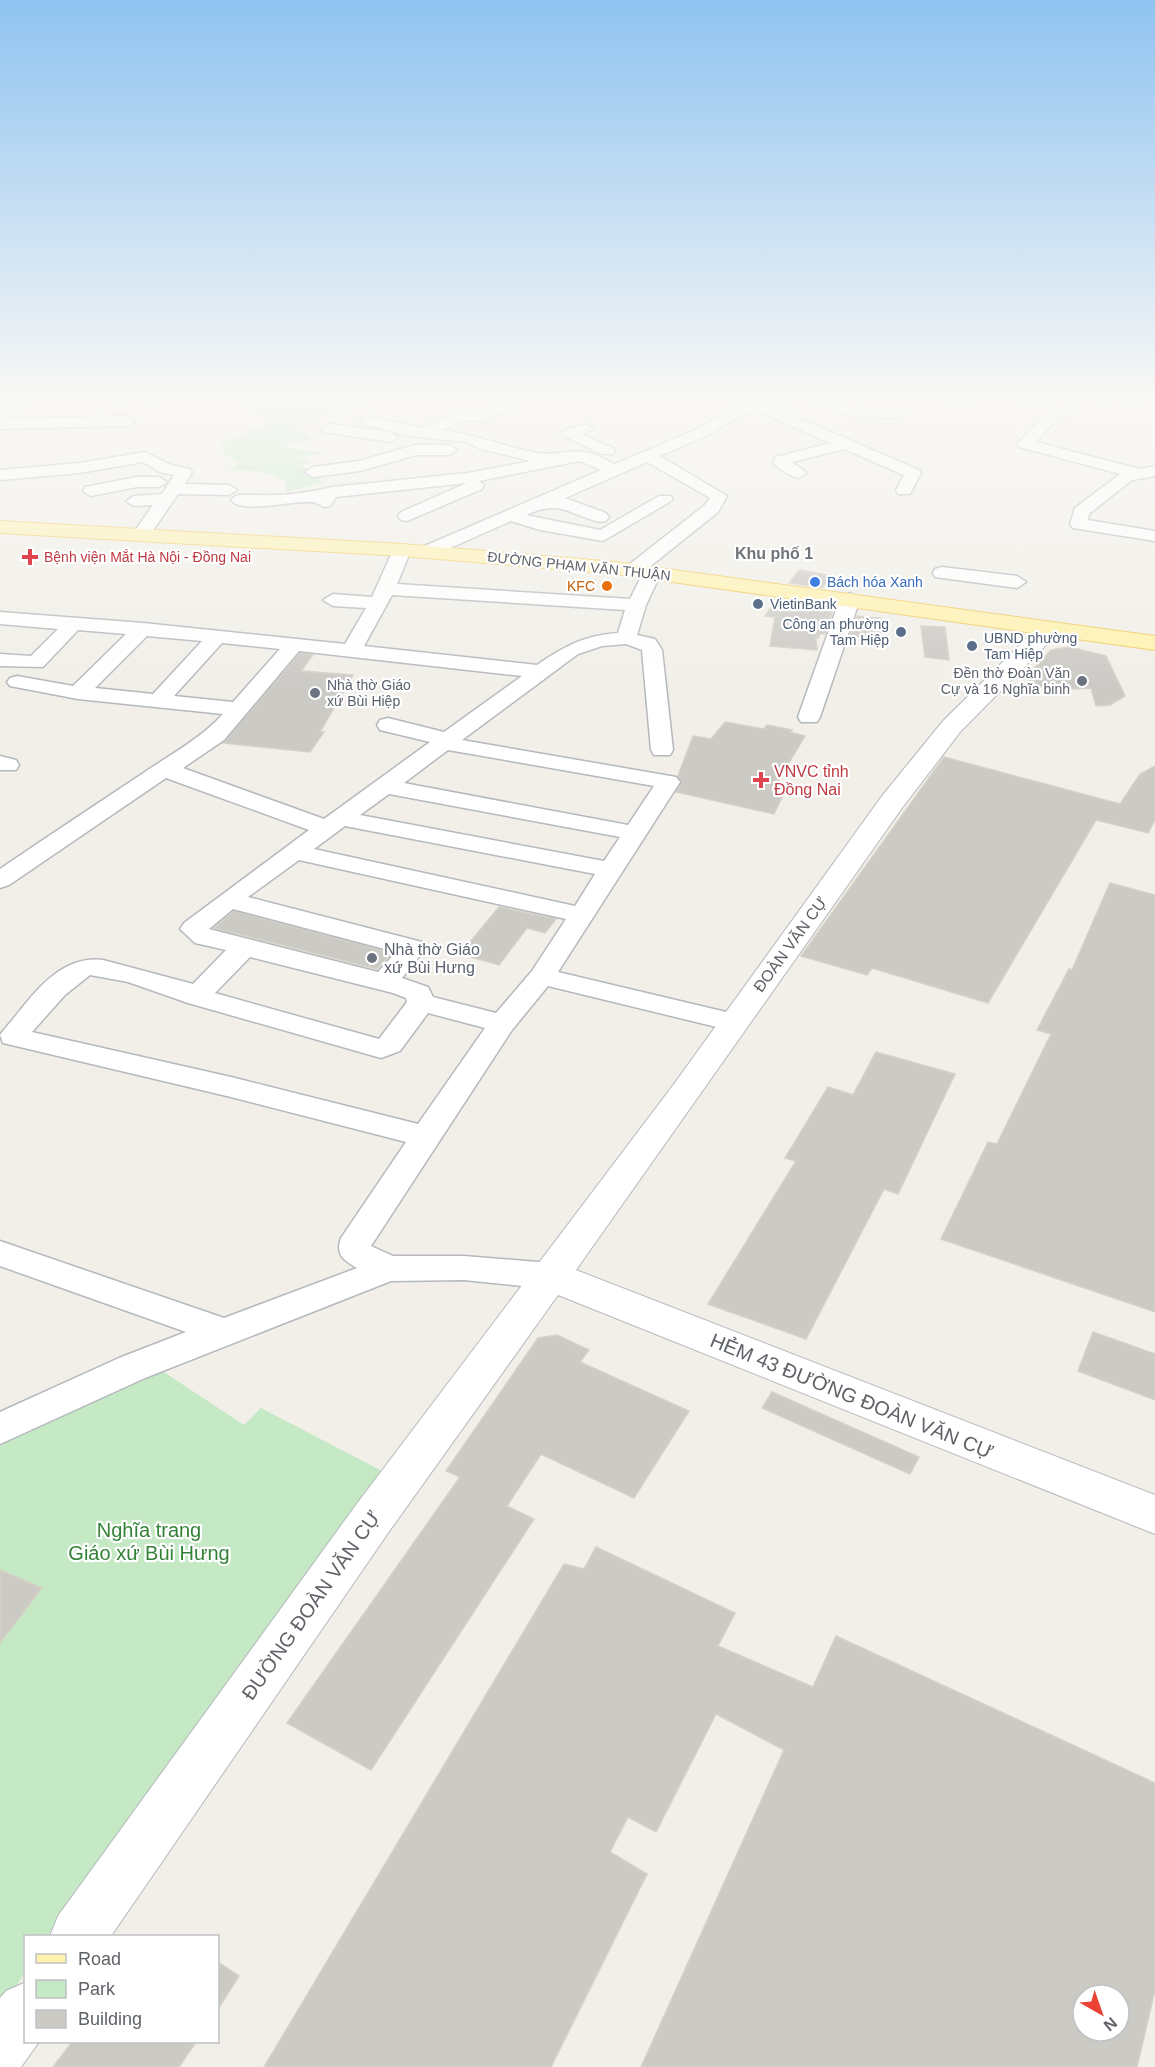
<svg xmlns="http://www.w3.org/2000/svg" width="1155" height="2067" viewBox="0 0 1155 2067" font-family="Arial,sans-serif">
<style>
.green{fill:#c5e8c5}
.building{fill:#cccac5;stroke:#d6d1c6;stroke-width:1.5;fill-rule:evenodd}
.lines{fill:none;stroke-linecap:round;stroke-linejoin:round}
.minor-casing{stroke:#b5b8bc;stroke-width:3}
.tertiary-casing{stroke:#b5b8bc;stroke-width:2}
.primary-casing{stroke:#f2c960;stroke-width:2}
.minor{fill:#fff;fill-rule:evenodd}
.tertiary{fill:#fff;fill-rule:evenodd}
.primary{fill:#fff2af;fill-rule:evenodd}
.health-dot{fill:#e0444e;stroke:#fff;stroke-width:2}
.shop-dot{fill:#3f7fe0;stroke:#fff;stroke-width:2}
.food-dot{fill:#e8710a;stroke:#fff;stroke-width:2}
.service-dot{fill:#5c6f8a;stroke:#fff;stroke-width:2}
.worship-dot{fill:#6b7280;stroke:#fff;stroke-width:2}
.labels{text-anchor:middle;stroke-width:4.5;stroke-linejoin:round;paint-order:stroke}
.far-health-label{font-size:14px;fill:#be3a42;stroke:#fff;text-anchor:start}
.far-street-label{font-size:14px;fill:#5f6368;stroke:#fff}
.far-shop-label{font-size:14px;fill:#366cbe;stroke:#fff;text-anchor:start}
.far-food-label{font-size:14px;fill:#c56008;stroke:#fff;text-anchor:end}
.far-service-label{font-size:14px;fill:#4e5e75;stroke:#fff;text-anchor:start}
.far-worship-label{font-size:14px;fill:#5b616d;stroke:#fff;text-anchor:end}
.far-quarter-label{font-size:16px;font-weight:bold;fill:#70757a;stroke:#fff}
.health-label{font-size:16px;fill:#be3a42;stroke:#fff;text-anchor:start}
.street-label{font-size:16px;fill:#5f6368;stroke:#fff}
.worship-label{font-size:16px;fill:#5b616d;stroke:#fff;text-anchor:start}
.near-street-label{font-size:20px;fill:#5f6368;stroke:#fff}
.near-park-label{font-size:20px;fill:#348238;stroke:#fff}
</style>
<rect width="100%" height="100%" fill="#f1efe8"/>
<g class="green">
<path d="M234,397h144l-39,14 -4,-2 -42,19 20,9 -12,6 -9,-2 -10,6 43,6 -28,5 12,4 -8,4 14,7 -1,3 10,7 -38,9v-10c-19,-12 -38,-12 -60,-11l14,-8 -13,-7 -7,-12 53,-23z"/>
<polygon points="156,1367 244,1425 261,1408 384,1472 51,1936 26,1936 25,1973 0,2009 0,1438"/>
</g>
<g class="building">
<polygon points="799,570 811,572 832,576 822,588 789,583"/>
<polygon points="777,599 809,603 805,608 831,609 832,613 825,634 819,634 819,638 816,637 817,650 770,646 775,617 765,616"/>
<polygon points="857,616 880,618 881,638 850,636"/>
<polygon points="921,626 945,627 949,660 925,657"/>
<polygon points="1070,647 1106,656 1125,696 1110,705 1096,706 1091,688 1055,690 1040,686 1025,678 1051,650"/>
<polygon points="300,653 313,655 301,671 353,675 320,732 324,732 310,752 223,743"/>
<polygon points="725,722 764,729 767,725 792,730 790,732 805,736 772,791 784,793 774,814 676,792 682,782 678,776 693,736 711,739"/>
<polygon points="944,757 1120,804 1140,774 1155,766 1155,820 1148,833 1096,820 988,1003 872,968 867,975 801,956"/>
<polygon points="1110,883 1155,895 1155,1312 941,1239 988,1142 997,1144 1051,1034 1037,1030 1069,969 1072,970"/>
<polygon points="499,907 556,919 545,933 527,928 499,965 460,954"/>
<polygon points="234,911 392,953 377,969 214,928"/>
<polygon points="876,1052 955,1074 898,1194 884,1189 806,1339 708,1304 796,1161 785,1158 828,1087 853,1095"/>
<polygon points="1093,1332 1155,1354 1155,1400 1078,1371"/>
<polygon points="557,1335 589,1350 580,1362 689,1411 634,1498 541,1454 507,1506 534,1519 371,1770 287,1723 460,1477 446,1471 538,1338"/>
<polygon points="772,1392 919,1457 910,1474 762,1408"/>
<path d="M596,1547l139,66 -17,33 95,41 23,-51 319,147v207l-18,77h-496l143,-317 -68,-36 -60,118 -28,-15 -18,35 37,22 -96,193h-287l300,-503 20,5zM1083,1995h36v36h-36z"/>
<polygon points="0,1570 42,1588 0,1643"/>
<polygon points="218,1962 239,1976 218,2009"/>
<polygon points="72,2042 196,2042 179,2067 53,2067"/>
</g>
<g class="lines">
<defs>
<g id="minor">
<polygon points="19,397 36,397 5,419 127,416 135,421 127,426 0,429 0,409"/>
<polygon points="108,397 166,397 164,400 138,405 110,400"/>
<path d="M776,397h45l33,11 48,3 2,3 -2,3 -5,1 -44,-2 -53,-19 -27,10 146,63 2,3 -11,21h-12l-2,-4 8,-15 -60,-26 -52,13 15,11 -8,5c-9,-2 -21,-9 -26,-16l3,-5 54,-14 -72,-32 -18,4 -32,20 -48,21 67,40 -9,16 -71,57h12l2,4 -15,32 -9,30 18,4 7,11 11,100 -3,5h-16l-3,-5 -9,-100 -16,-6 -24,2 -24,8 -116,86 214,37 4,5 -122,190 185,44 4,6 -4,6 -10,3 -185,-45 -36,44 -141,216 22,10h71l86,7 12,4 5,9 -5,9 -12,4 -86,-9 -73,1 -246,97 -145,66v-32l119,-54 67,-26 -186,-66v-25l224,77 133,-50c-14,-8 -22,-14 -16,-30l65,-96 -175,-45 -228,-54 -3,-8 3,-4c28,-32 53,-76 100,-71l90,24 33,-34 -31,-7 -15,-14 4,-6 125,-93 -143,-52 -157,107 -9,3v-19c47,-32 95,-64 142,-95 29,-20 57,-34 81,-60l-145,-15 -68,-13 -3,-4 3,-4 7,-2 56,10 53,-52 -48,-4 -35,37 -43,-1v-12l31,2 27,-27 -58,-5v-12l143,11 202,21 21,-36 -33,-2 -10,-6 10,-6 39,3 21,-47 9,-5 9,5 -14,34 233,15 14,-28 -11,6 -9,-6 2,-4 79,-62 5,-7 -63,-36 -82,36 41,15 3,4 -3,4 -6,1c-34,-8 -38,-23 -74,-7l74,15 59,-34h12l2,4 -70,41 -63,-11 -29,-9 -79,35 -6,1 -9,-5 3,-4 181,-78 -21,-9 -101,20 5,4 -2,4 -75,32 -6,-1 -3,-4 3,-4 66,-29 -131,14 -6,9 -6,1c-3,-1 -5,-3 -8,-4 -13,-6 -73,13 -85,-3 5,-7 13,-5 21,-5 28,1 53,-1 80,-8l136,-14 63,-12 -50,-12 -14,-7 -58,-6 -46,-12 -3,-3 8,-5 54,12 35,-16h14l39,-11 5,1 2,3 -2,3 -27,9 -1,5 -23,-2 -22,10c33,4 63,17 96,23 16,3 31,-4 46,-1 10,1 21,8 31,12l83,-35 32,-20zM392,595l233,15 -7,23c-33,2 -55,14 -81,32l-173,-19zM147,636l55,5 -49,53 -58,-6zM222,643l58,6 -47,53 -59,-6zM299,651l223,25 -78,56 -56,-14 -8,2 -3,5 3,5 50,12 -106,77 -141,-51 41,-28zM448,750l206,36 -26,39 -224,-42zM389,794l231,43 -16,24 -244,-46zM345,826l250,48 -20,32 -261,-57zM299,860l267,59 -34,52 -36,42 -63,-16 -5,-10 -26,-9 24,-30 -4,-6 -174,-45zM233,909l163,43 -18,20 -169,-43zM250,957l143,36 13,5 1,4 -28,37 -164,-46zM90,975l38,7 60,21 193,55 19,-7 28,-38 57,15 -67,96 -187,-47 -199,-45 33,-37z"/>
<path d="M933,397h47c-7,8 -40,8 -47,0z"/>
<polygon points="1013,397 1061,397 1044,405 1015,400"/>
<polygon points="1096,397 1125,397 1144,401 1146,404 1139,408 1098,400"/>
<polygon points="1070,403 1075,404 1077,407 1075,410 1052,424 1036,442 1140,469 1155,466 1155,476 1132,480 1089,514 1088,520 1155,531 1155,541 1073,528 1070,524 1075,508 1120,474 1019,447 1017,444 1042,418"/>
<polygon points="330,424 390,432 398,437 390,442 325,432 322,429"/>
<polygon points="585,424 593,429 582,435 613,448 615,451 613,454 601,454 560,434 563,431"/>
<polygon points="415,445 449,445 457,450 449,455 416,455 360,471 313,477 305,472 313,467 359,461"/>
<polygon points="145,452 171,465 190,469 192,472 185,484 229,485 237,490 229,495 178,494 147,539 141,540 132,535 153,505 134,506 126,501 134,496 162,494 174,475 160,472 143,462 79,473 0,480 0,470 79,463"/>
<polygon points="137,477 159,477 167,482 159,487 137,487 91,496 83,491 85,487"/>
<polygon points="942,567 1017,576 1026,582 1017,588 935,577 933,573 935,569"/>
<polygon points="850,593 860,599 820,717 817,722 801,722 798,717 840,599"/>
<polygon points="0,756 16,760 19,765 16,770 0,770"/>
</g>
<g id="tertiary">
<polygon points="1049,622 1057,624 1060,629 1057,634 961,731 902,808 576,1270 1155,1495 1155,1534 558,1295 388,1533 111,1936 50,1936 58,1916 356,1505 674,1084 882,796 943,721 1041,624"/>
<polygon points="26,1982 26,2042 39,2042 21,2067 0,2067 0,1998 6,1991"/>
</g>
<polygon id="primary" points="0,521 402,544 616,562 1155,636 1155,650 616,574 402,556 0,533"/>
</defs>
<use href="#minor" class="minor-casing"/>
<use href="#tertiary" class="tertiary-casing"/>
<use href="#primary" class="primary-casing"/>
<use href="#minor" class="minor"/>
<use href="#tertiary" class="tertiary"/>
<use href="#primary" class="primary"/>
</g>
<linearGradient id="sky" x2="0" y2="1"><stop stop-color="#8fc3f1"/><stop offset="0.58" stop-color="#f9f8f5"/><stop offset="1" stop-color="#f9f8f5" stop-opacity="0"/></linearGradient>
<rect width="1155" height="686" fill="url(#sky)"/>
<g class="health-dot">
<path d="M27 548h6v6h6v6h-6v6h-6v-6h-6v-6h6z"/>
<path d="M758 771h6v6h6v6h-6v6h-6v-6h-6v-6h6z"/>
</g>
<circle class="shop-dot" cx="815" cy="582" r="6"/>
<circle class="food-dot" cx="607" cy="586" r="6"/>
<g class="service-dot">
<circle cx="758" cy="604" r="6"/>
<circle cx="901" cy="632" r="6"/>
<circle cx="972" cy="646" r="6"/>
</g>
<g class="worship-dot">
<circle cx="1082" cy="681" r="6"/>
<circle cx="315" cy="693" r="6"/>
<circle cx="372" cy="958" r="6"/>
</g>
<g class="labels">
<g class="far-health-label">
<text x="44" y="562">Bệnh viện Mắt Hà Nội - Đồng Nai</text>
</g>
<g class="far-street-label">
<text transform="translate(579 566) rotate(6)" y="5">ĐƯỜNG PHẠM VĂN THUẬN</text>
</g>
<g class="far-shop-label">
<text x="827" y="587">Bách hóa Xanh</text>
</g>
<g class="far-food-label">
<text x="595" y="591">KFC</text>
</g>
<g class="far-service-label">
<text x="770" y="609">VietinBank</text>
<text x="889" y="629" text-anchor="end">Công an phường<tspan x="889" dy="16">Tam Hiệp</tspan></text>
<text x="984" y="643">UBND phường<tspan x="984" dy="16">Tam Hiệp</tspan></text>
</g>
<g class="far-worship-label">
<text x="1070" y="678">Đền thờ Đoàn Văn<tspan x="1070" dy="16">Cự và 16 Nghĩa binh</tspan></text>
<text x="327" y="690" text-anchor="start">Nhà thờ Giáo<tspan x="327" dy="16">xứ Bùi Hiệp</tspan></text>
</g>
<g class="far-quarter-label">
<text x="774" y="559">Khu phố 1</text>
</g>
<g class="health-label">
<text x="774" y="777">VNVC tỉnh<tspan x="774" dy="18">Đồng Nai</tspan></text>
</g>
<g class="street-label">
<text transform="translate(790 944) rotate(-54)" y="6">ĐOÀN VĂN CỰ</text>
</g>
<g class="worship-label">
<text x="384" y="955">Nhà thờ Giáo<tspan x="384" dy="18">xứ Bùi Hưng</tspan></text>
</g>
<g class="near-street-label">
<text transform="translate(852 1396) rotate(22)" y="7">HẺM 43 ĐƯỜNG ĐOÀN VĂN CỰ</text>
<text transform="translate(311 1605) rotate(-55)" y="7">ĐƯỜNG ĐOÀN VĂN CỰ</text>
</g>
<g class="near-park-label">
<text x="149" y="1537">Nghĩa trang<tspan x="149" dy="23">Giáo xứ Bùi Hưng</tspan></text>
</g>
</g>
<rect x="24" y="1935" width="195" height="108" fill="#ffffff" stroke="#bfc1c3" stroke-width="1.5"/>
<rect x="36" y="1954" width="30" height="9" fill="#fff2af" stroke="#bfc1c3" stroke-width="1.5"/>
<text x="78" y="1965" font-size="18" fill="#5f6368">Road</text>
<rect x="36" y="1980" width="30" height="18" fill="#c5e8c5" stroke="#bfc1c3" stroke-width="1.5"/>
<text x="78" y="1995" font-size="18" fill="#5f6368">Park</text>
<rect x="36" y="2010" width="30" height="18" fill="#cccac5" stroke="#bfc1c3" stroke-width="1.5"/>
<text x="78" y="2025" font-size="18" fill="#5f6368">Building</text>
<g transform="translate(1101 2013) rotate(140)"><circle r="28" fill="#ffffff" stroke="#bfc1c3" stroke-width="1.5"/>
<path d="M0-4.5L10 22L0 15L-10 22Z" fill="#ea4335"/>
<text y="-9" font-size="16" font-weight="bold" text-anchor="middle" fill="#5f6368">N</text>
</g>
</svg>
